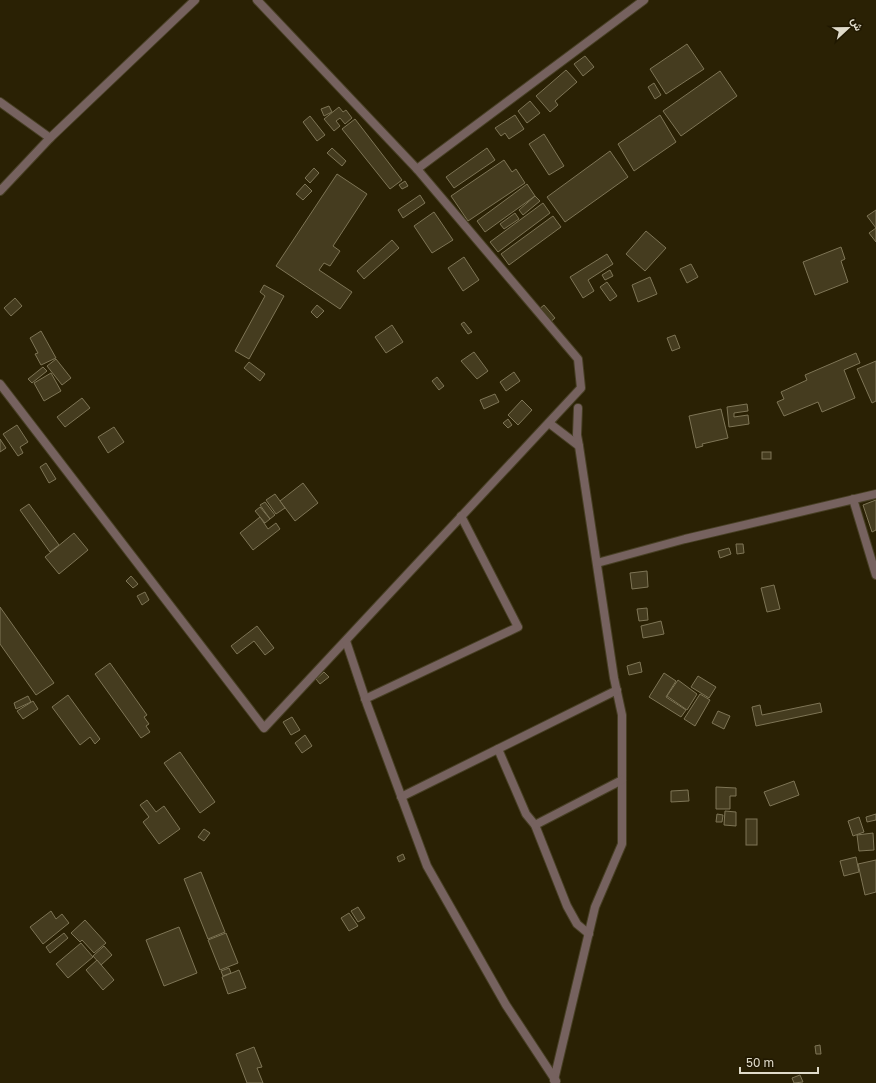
<svg xmlns="http://www.w3.org/2000/svg" width="876" height="1083" viewBox="0 0 876 1083" font-family="'Golos Text',Vazirmatn,sans-serif">
<style>
.building{fill:#453c1f;stroke:#7e7556}
.lines{fill:none;stroke-linecap:round;stroke-linejoin:round}
.street-casing{stroke:#473f24;stroke-width:10}
.street{stroke:#76625f;stroke-width:8}
</style>
<rect width="100%" height="100%" fill="#2a2104"/>
<g class="building">
<polygon points="687,44 704,69 666,94 650,69"/>
<polygon points="585,56 594,67 583,76 574,64"/>
<polygon points="566,70 577,82 555,101 558,105 550,112 536,96"/>
<polygon points="720,71 737,96 681,136 663,111"/>
<polygon points="654,83 661,95 655,99 648,87"/>
<polygon points="530,101 540,113 527,123 518,111"/>
<polygon points="329,106 332,112 324,116 321,109"/>
<polygon points="339,107 343,112 346,110 352,118 345,124 340,118 336,121 340,126 334,131 324,119"/>
<polygon points="515,115 524,129 509,139 505,133 501,136 495,128"/>
<polygon points="660,115 676,142 634,171 618,144"/>
<polygon points="310,116 325,135 317,141 303,122"/>
<polygon points="355,119 402,180 390,189 342,129"/>
<polygon points="544,134 564,166 549,175 529,144"/>
<polygon points="332,148 346,161 342,166 327,153"/>
<polygon points="487,148 495,160 454,188 446,177"/>
<polygon points="610,151 628,177 565,222 547,197"/>
<polygon points="504,160 512,172 516,169 525,183 468,221 451,196"/>
<polygon points="314,168 319,173 310,183 305,178"/>
<polygon points="337,174 367,194 333,246 340,251 330,266 324,263 319,270 352,292 340,309 276,266"/>
<polygon points="405,181 408,186 402,189 399,185"/>
<polygon points="305,184 312,191 303,200 296,194"/>
<polygon points="527,184 535,196 485,232 477,221"/>
<polygon points="420,195 425,203 403,218 398,210"/>
<polygon points="535,196 540,201 523,215 519,210"/>
<polygon points="543,203 550,213 498,252 490,242"/>
<polygon points="876,210 876,242 869,233 876,228 867,216"/>
<polygon points="434,212 453,240 432,253 414,226"/>
<polygon points="515,213 519,219 504,229 500,224"/>
<polygon points="553,216 561,227 509,265 501,254"/>
<polygon points="646,231 666,248 645,271 626,254"/>
<polygon points="392,240 399,248 364,279 357,271"/>
<polygon points="841,247 845,259 841,261 848,282 815,295 803,262"/>
<polygon points="607,254 613,264 588,280 594,291 583,298 570,277"/>
<polygon points="464,257 479,280 463,291 448,268"/>
<polygon points="691,264 698,277 687,283 680,269"/>
<polygon points="610,270 613,276 605,280 602,275"/>
<polygon points="650,277 657,294 638,302 632,285"/>
<polygon points="607,282 617,296 610,301 600,287"/>
<polygon points="264,285 284,296 249,359 235,351 265,296 260,292"/>
<polygon points="15,298 22,306 11,316 4,308"/>
<polygon points="317,305 324,311 317,318 311,312"/>
<polygon points="544,305 555,318 549,323 538,310"/>
<polygon points="464,322 472,332 468,334 461,324"/>
<polygon points="392,325 403,342 386,353 375,337"/>
<polygon points="41,331 56,358 41,365 35,354 38,353 30,338"/>
<polygon points="675,335 680,348 672,351 667,338"/>
<polygon points="474,352 488,371 477,379 461,361"/>
<polygon points="856,353 860,363 844,370 855,398 822,412 818,402 784,416 777,402 784,399 781,392 807,380 805,375"/>
<polygon points="56,359 71,378 62,385 47,366"/>
<polygon points="876,361 876,401 872,403 857,369"/>
<polygon points="249,362 265,374 260,381 244,368"/>
<polygon points="43,367 47,371 32,383 28,379"/>
<polygon points="514,372 520,381 506,391 500,382"/>
<polygon points="51,373 61,391 44,401 34,383"/>
<polygon points="437,377 444,386 439,390 432,381"/>
<polygon points="495,394 499,402 484,409 480,400"/>
<polygon points="82,398 90,408 65,427 57,417"/>
<polygon points="522,400 532,410 518,425 508,415"/>
<polygon points="747,404 748,411 734,413 734,417 748,415 749,424 729,427 727,407"/>
<polygon points="721,409 728,438 702,444 703,446 696,448 689,416"/>
<polygon points="508,419 512,425 508,428 503,423"/>
<polygon points="17,425 28,442 20,447 23,453 18,456 3,434"/>
<polygon points="114,427 124,442 108,453 98,437"/>
<polygon points="0,439 6,448 0,452"/>
<rect x="762" y="452" width="9" height="7"/>
<polygon points="46,463 56,479 49,483 40,467"/>
<polygon points="303,483 318,503 295,521 280,501"/>
<polygon points="275,494 285,508 276,514 266,500"/>
<polygon points="876,500 876,530 872,532 863,505"/>
<polygon points="265,502 275,515 270,519 260,505"/>
<polygon points="29,504 59,545 50,552 20,510"/>
<polygon points="260,507 270,519 265,523 255,511"/>
<polygon points="260,517 268,529 276,523 280,529 253,550 240,533"/>
<polygon points="74,533 88,550 59,574 45,557"/>
<polygon points="736,544 743,544 744,553 737,554"/>
<polygon points="729,548 731,554 720,558 718,551"/>
<polygon points="647,571 648,587 632,589 630,573"/>
<polygon points="131,576 138,584 133,588 126,581"/>
<polygon points="774,585 780,609 767,612 761,588"/>
<polygon points="145,592 149,600 142,605 137,596"/>
<polygon points="0,607 54,683 36,695 0,644"/>
<polygon points="647,608 648,620 639,621 637,609"/>
<polygon points="661,621 664,634 643,638 641,626"/>
<polygon points="257,626 274,648 265,655 254,641 237,654 231,646"/>
<polygon points="640,662 642,672 629,675 627,666"/>
<polygon points="110,663 147,715 144,717 149,724 146,726 150,732 141,738 95,674"/>
<polygon points="324,672 329,677 320,684 316,679"/>
<polygon points="664,673 676,681 666,697 686,710 681,717 649,697"/>
<polygon points="698,676 716,687 709,698 691,687"/>
<polygon points="678,680 697,694 687,710 667,696"/>
<polygon points="700,694 710,700 695,726 684,719"/>
<polygon points="68,695 100,739 95,744 90,737 80,745 52,707"/>
<polygon points="28,696 31,702 16,709 14,703"/>
<polygon points="33,701 38,709 23,719 17,711"/>
<polygon points="820,703 822,712 756,726 752,707 760,705 762,715"/>
<polygon points="718,711 730,716 724,729 712,723"/>
<polygon points="292,717 300,730 291,735 283,722"/>
<polygon points="305,735 312,746 302,753 295,743"/>
<polygon points="180,752 215,802 200,813 164,763"/>
<polygon points="794,781 799,795 770,806 764,792"/>
<polygon points="716,787 736,788 736,796 730,796 730,809 716,809"/>
<polygon points="688,790 689,801 671,802 671,791"/>
<polygon points="147,800 156,812 164,806 180,829 159,844 143,822 149,817 140,805"/>
<polygon points="725,811 736,812 736,826 724,825"/>
<polygon points="717,814 723,815 722,822 716,822"/>
<polygon points="876,814 876,820 867,822 866,817"/>
<polygon points="859,817 864,832 853,836 848,821"/>
<rect x="746" y="819" width="11" height="26"/>
<polygon points="204,829 210,833 204,841 198,837"/>
<polygon points="873,833 874,850 859,851 857,835"/>
<polygon points="403,854 405,859 399,862 397,857"/>
<polygon points="856,857 859,872 844,876 840,861"/>
<polygon points="876,860 876,892 865,895 858,864"/>
<polygon points="201,872 225,932 208,939 184,879"/>
<polygon points="358,907 365,918 358,922 351,911"/>
<polygon points="51,911 56,919 62,914 69,923 43,944 30,927"/>
<polygon points="349,913 358,926 349,931 341,918"/>
<polygon points="85,920 106,943 94,953 82,940 80,942 71,933"/>
<polygon points="179,927 197,973 164,986 146,940"/>
<polygon points="64,933 68,938 50,953 46,947"/>
<polygon points="226,933 238,963 220,970 208,940"/>
<polygon points="81,943 93,957 68,978 56,964"/>
<polygon points="104,946 112,955 101,965 93,956"/>
<polygon points="97,960 114,980 103,990 86,970"/>
<polygon points="229,968 231,973 223,976 221,971"/>
<polygon points="239,970 246,988 228,994 222,977"/>
<polygon points="820,1045 821,1054 816,1054 815,1046"/>
<polygon points="254,1047 262,1067 257,1068 263,1083 247,1083 236,1054"/>
<polygon points="800,1075 803,1082 794,1083 792,1078"/>
</g>
<g class="lines">
<defs>
<g id="street">
<polyline points="0,102 50,138"/>
<polyline points="417,169 644,0"/>
<polyline points="0,191 50,138 195,0"/>
<polyline points="0,384 264,728 581,388 578,359 417,169 257,0"/>
<polyline points="578,408 577,435 579,446"/>
<polyline points="549,423 579,446 614,678 622,715 622,844 595,907 554,1080"/>
<polyline points="853,499 876,575"/>
<polyline points="597,563 685,539 876,494"/>
<polyline points="346,641 367,704 427,866 506,1005 556,1081"/>
<polyline points="365,699 518,627 461,516"/>
<polyline points="498,749 526,814 535,825 567,906 577,924 589,934"/>
<polyline points="401,797 617,690"/>
<polyline points="535,825 622,780"/>
</g>
</defs>
<use href="#street" class="street-casing"/>
<use href="#street" class="street"/>
</g>
<g transform="translate(848 28) rotate(68)" stroke="#201800" stroke-width="3" paint-order="stroke">
<path d="M0-3L7 15L0 10L-7 15Z" fill="#e0dbca"/>
<text y="-6" font-size="11" font-weight="bold" text-anchor="middle" fill="#e0dbca">ش</text>
</g>
<path d="M740 1067v6h78v-6" fill="none" stroke="#e0dbca" stroke-width="2"/>
<text x="746" y="1067" font-size="12" fill="#e0dbca" stroke="#201800" stroke-width="3" paint-order="stroke">50 m</text>
</svg>
